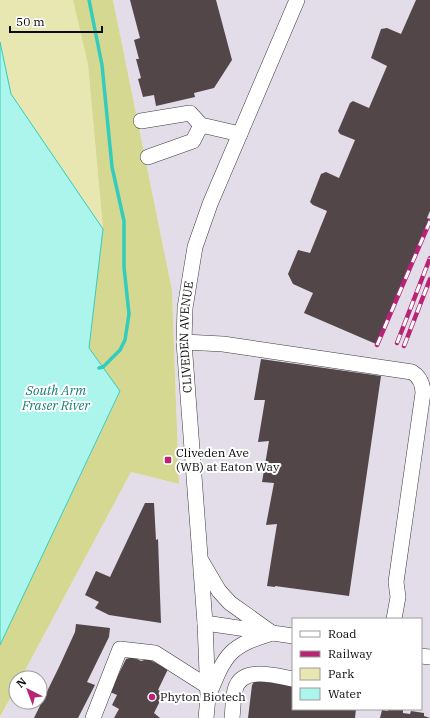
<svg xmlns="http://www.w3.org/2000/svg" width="430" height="718" viewBox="0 0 430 718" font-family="'IBM Plex Serif',serif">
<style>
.industrial{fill:#e2dde9;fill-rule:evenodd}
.green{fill:#e8e7b2}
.forest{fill:#d5d891}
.water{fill:#acf5ec;stroke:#34ccbc}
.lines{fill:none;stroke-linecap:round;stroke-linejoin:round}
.stream{stroke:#34ccbc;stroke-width:3.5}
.building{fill:#524648}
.minor-casing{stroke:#3d3d3d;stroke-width:16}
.minor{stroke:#fff;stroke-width:15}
.rail-casing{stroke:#b82475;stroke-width:4.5}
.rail{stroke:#fff;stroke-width:3;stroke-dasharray:9;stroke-linecap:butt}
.poi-dot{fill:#b82475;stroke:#fff;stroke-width:1.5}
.labels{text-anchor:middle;stroke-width:4;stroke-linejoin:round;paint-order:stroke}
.street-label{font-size:12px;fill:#0a0a0a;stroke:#fff}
.poi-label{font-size:12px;fill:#0a0a0a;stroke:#fff;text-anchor:start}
.water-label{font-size:13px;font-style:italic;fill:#157e77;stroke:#fff}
</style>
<rect width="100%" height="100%" fill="#ffeee7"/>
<path class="industrial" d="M113,0h317v718h-430l16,-30v14h24v-24h-19l110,-206 48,12 -7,-194zM293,619h128v90h-128z"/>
<polygon class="green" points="0,0 73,0 88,65 103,229 89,348 120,391 0,645"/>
<polygon class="forest" points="73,0 113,0 172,290 179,484 131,472 21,678 16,678 16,688 0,717 0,645 120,392 89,348 103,229 88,65"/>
<polygon class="water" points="0,42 11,94 103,229 89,348 120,391 0,645"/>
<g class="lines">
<polyline class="stream" points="89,0 102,65 112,167 124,221 124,267 129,314 125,340 120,350 103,367 99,368"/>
</g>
<g class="building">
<polygon points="130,0 216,0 232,60 214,88 194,93 195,97 156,106 154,95 143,97 138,79 141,78 136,59 139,59 134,40 140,38"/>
<polygon points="416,0 430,0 430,211 427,218 430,219 376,344 304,313 313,293 293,284 288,274 298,250 310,253 327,211 313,205 310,202 321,174 326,172 339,178 355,140 340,134 338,131 350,103 353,101 369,108 387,66 371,58 381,29 387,28 401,34"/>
<polygon points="261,359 381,376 349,596 275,586 275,587 267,586 277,524 266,525 274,483 262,482 269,441 258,442 265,400 254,400"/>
<polygon points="145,503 154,503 156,540 158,539 161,623 109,615 95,608 99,602 85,595 96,571 110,577"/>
<polygon points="76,624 110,628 109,637 87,682 95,685 78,718 34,718 59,667 75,632"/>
<polygon points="133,657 141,661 148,659 168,669 158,690 164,693 154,713 160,718 114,718 119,709 112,705 117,695 110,692 126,659"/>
<polygon points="255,681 293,685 293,709 356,709 355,718 248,718 252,685"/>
<polygon points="388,709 403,710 403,713 410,714 411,711 424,713 424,716 430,718 380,718 382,710 388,711"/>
</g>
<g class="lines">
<defs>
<g id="minor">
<polyline points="141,121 190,113 201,125 240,134"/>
<polyline points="148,157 193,141 201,125"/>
<path d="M184,342l39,2 189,28c8,5 11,12 11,21l-27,189 2,15 -4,22"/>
<polyline points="202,562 219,591 230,603 272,633"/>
<polyline points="205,623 293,636"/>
<polyline points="421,656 430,657"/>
<path d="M210,692c16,-39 20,-46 62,-59"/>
<polyline points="93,718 120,649 155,653 207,686"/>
<path id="s1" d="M206,718l2,-21 -3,-74 -21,-281 1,-34 10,-61 15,-43 87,-204"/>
<path d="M232,718c1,-9 1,-19 3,-28 6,-25 41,-14 58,-11"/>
</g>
</defs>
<use href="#minor" class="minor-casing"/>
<use href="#minor" class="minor"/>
<defs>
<g id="rail">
<polyline points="397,343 430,258"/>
<polyline points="377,345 430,221"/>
<polyline points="404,346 430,279"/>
</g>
</defs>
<use href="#rail" class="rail-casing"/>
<use href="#rail" class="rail"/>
</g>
<g class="poi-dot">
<rect x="164" y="456" width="8" height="8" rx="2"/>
<circle cx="152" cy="697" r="4"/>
</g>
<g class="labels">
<g class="street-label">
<text dy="4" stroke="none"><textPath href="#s1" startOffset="382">CLIVEDEN AVENUE</textPath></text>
</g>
<g class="poi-label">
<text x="176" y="457">Cliveden Ave<tspan x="176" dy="14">(WB) at Eaton Way</tspan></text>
<text x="160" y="701">Phyton Biotech</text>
</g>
<g class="water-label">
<text x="56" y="395">South Arm<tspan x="56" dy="15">Fraser River</tspan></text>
</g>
</g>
<rect x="292" y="618" width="130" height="92" fill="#ffffff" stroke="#9d9d9d"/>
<rect x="300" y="631" width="20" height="6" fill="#ffffff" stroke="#9d9d9d"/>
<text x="328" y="638" font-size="12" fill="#0a0a0a">Road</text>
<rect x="300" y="651" width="20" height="6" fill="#b82475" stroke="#9d9d9d"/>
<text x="328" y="658" font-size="12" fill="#0a0a0a">Railway</text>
<rect x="300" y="668" width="20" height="12" fill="#e8e7b2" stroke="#9d9d9d"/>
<text x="328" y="678" font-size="12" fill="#0a0a0a">Park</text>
<rect x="300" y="688" width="20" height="12" fill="#acf5ec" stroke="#9d9d9d"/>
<text x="328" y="698" font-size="12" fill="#0a0a0a">Water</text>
<g transform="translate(28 690) rotate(318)"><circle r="19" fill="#ffffff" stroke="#9d9d9d"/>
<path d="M0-3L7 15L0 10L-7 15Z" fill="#b82475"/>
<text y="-6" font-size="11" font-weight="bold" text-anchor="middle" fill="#0a0a0a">N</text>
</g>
<path d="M10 26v6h92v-6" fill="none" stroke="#0a0a0a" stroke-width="2"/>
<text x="16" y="26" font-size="12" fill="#0a0a0a" stroke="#ffffff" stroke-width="3" paint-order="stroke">50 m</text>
</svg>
